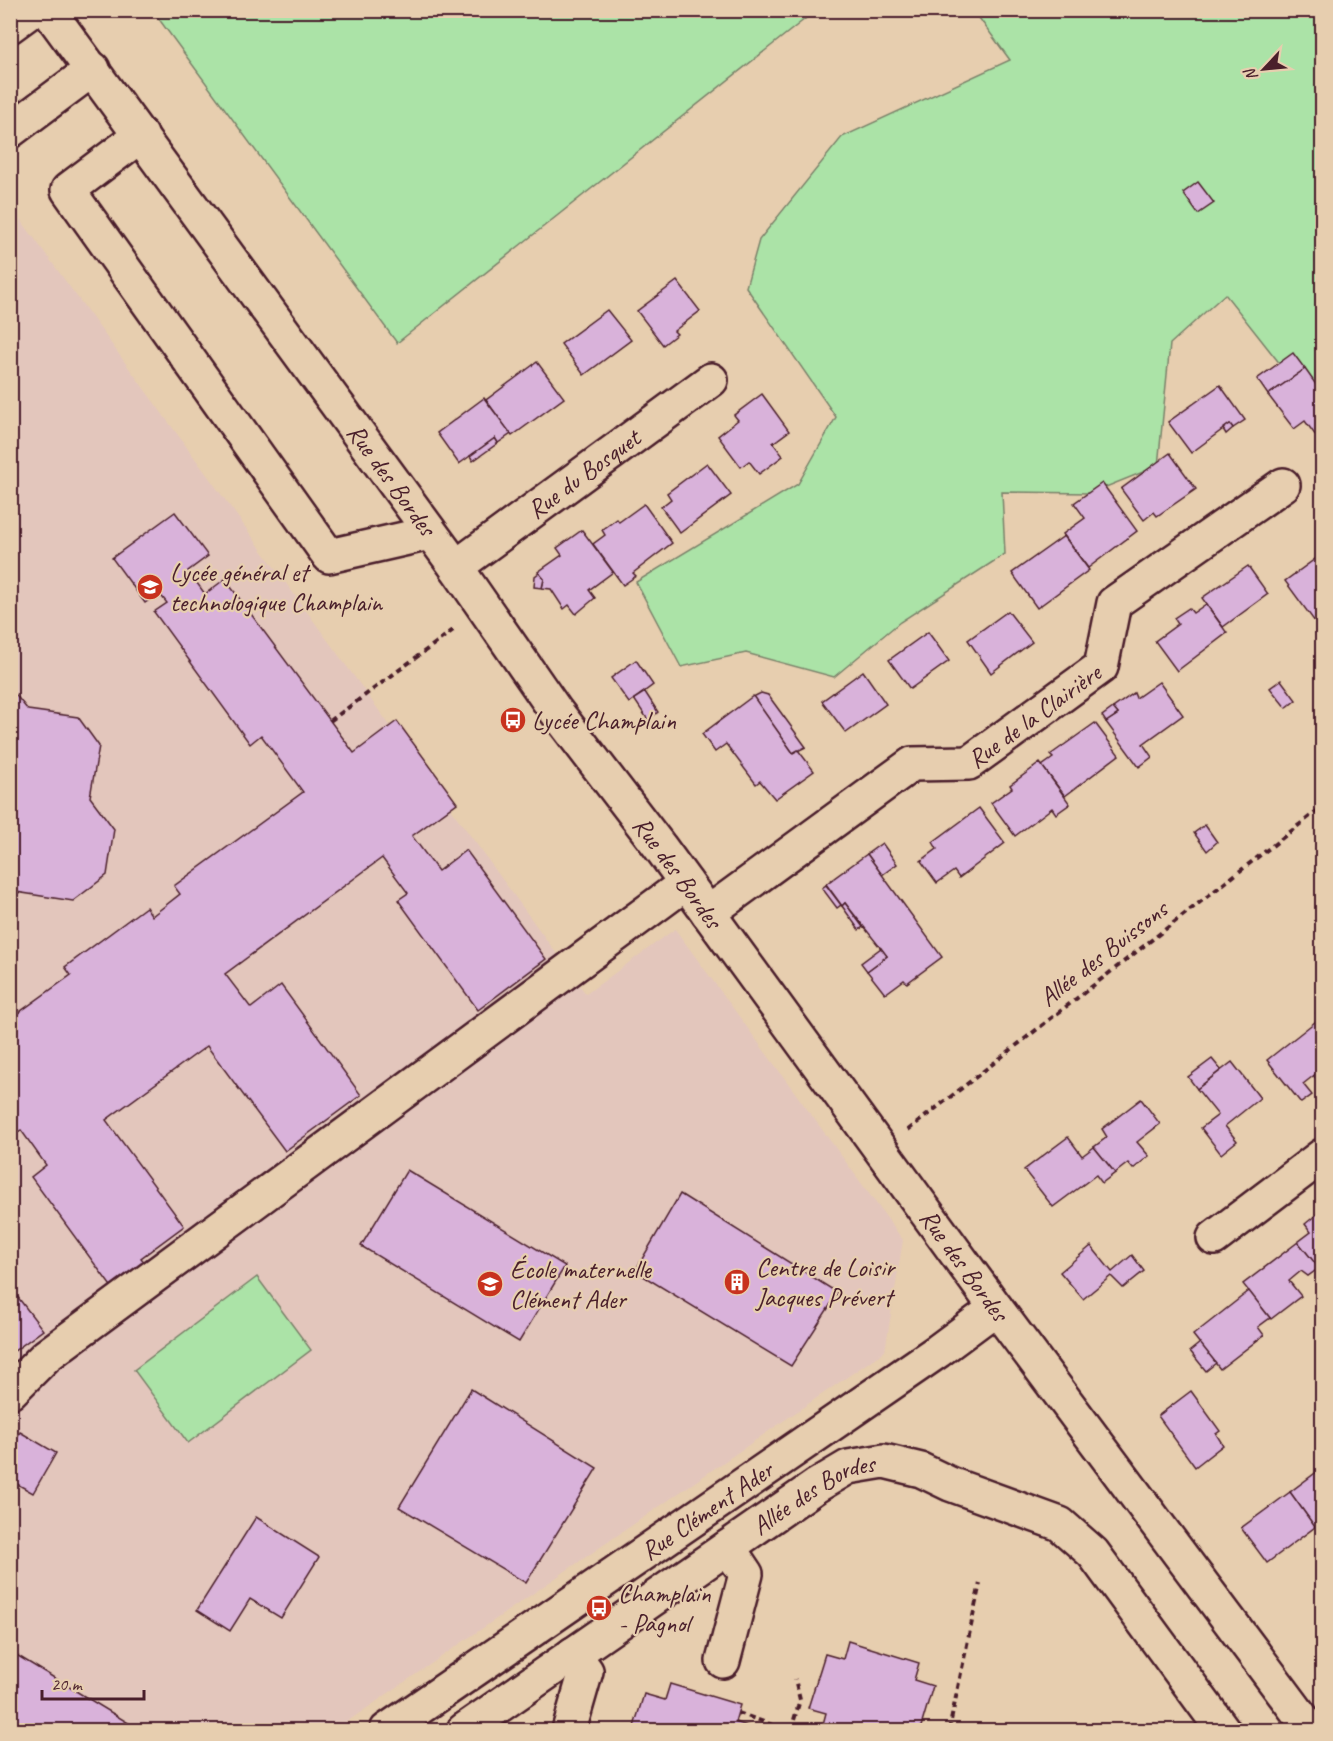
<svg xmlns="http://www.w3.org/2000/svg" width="1333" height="1741" viewBox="0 0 1333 1741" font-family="Caveat,sans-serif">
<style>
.built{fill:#e3c6bc}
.green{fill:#abe3a7;stroke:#7a8169;stroke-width:1.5}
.building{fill:#d9b2da;stroke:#4a1f2b;stroke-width:1.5}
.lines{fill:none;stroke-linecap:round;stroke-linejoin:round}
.minor-casing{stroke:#4a1f2b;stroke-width:38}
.path{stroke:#4a1f2b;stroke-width:4;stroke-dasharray:6 4.5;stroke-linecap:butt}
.minor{stroke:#e7ceaf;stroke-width:33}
.labels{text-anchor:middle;stroke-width:4.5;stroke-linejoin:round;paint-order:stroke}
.street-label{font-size:26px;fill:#4a1f2b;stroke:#e7ceaf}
.poi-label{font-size:26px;fill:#4a1f2b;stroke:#e7ceaf;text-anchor:start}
</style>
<rect width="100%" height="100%" fill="#e7ceaf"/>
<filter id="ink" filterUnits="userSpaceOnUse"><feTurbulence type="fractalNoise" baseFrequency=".0167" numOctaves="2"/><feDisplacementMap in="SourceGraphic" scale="12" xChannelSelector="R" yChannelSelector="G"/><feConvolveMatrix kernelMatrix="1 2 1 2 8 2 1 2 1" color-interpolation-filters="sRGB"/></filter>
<g filter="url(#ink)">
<polygon class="built" points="10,205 586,994 675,929 903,1240 885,1351 335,1730 11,1730"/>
<g class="green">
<polygon points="153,11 815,11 397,343"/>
<polygon points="974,11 1322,11 1322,417 1225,294 1170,344 1158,466 1091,493 1002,492 1005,554 900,622 834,677 746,653 681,667 636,582 798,484 836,417 746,287 759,240 842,137 1010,60"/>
<polygon points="257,1277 311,1350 188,1443 134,1370"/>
</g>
<g class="building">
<polygon points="1198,182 1214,203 1198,214 1183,193"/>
<polygon points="677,281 700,311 674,331 677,334 663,345 637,311"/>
<polygon points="607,310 631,340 584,375 561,344"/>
<polygon points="1293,353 1305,369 1268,395 1257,379"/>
<polygon points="537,362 564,398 512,436 486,400"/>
<polygon points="1305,369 1322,393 1322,444 1305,421 1294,429 1268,395"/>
<polygon points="1220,385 1245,420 1233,428 1230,424 1191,453 1168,422"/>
<polygon points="762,394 789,431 773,443 783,456 759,474 749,461 741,467 718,436 738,420 734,415"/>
<polygon points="484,398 511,434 498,443 495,438 459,464 437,433"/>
<polygon points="1230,424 1233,428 1226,434 1223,429"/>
<polygon points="495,438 498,443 473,461 470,456"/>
<polygon points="1170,453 1196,489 1157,516 1154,512 1144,520 1121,489"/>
<polygon points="707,463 731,495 680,533 661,507 671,499 667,493"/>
<polygon points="1102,483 1137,531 1088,568 1063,534 1085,518 1074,503"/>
<polygon points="644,504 672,543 633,573 636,576 623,585 593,544 605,535 602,530 617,519 619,522"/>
<polygon points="175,512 208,556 188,571 205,594 225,579 354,753 397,721 457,803 412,836 438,871 466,850 546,959 478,1010 398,900 408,893 382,858 225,974 251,1008 281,985 361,1095 285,1151 207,1046 106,1120 184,1226 141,1258 146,1264 113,1289 31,1177 46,1165 21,1130 10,1137 10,1019 71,975 65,967 146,907 152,916 180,894 174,886 303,792 261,735 250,744 154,612 167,603 159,593 145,603 112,558"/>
<polygon points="582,530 613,572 589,590 595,598 576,614 569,605 564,609 551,589 542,588 544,579 538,572 562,555 557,548"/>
<polygon points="1064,536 1089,570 1037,608 1012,573"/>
<polygon points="1322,554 1322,616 1315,622 1285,581"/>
<polygon points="1248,566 1268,594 1223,627 1202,598"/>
<polygon points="539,573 544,579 542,588 534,587 535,576"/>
<polygon points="1206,604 1227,633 1177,671 1155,641 1178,624 1174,618 1189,608 1193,613"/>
<polygon points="1008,611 1032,642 991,673 968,640"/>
<polygon points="928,632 949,661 910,689 889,660"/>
<polygon points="636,660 653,685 629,703 611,678"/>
<polygon points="863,671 886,704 846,733 822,701"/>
<polygon points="1281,680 1296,700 1286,708 1270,688"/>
<polygon points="1159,682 1183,715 1143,744 1152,757 1139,767 1106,722 1118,714 1113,708 1134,693 1136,698"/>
<polygon points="10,688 28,710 78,717 99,746 90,797 114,829 107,875 73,901 10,891"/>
<polygon points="645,692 658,712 648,720 634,699"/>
<polygon points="761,693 768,695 806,747 793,753 753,697"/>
<polygon points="753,696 793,753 798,750 814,771 775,799 760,781 756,784 726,744 715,752 702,734"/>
<polygon points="1113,708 1118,714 1106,722 1102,716"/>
<polygon points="1095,723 1119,755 1065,796 1042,766 1053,758 1050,755"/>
<polygon points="1040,763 1070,804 1056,814 1052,808 1015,836 991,803 1012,788 1010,785"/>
<polygon points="979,808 1005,843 959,878 954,871 937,883 921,861 937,849 933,842"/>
<polygon points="1205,825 1217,842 1207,851 1194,833"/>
<polygon points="882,843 897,864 882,875 867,854"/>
<polygon points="867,854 942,957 907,983 904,980 885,994 867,971 887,956 845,903 842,906 826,884"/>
<polygon points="826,885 841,905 837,908 822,888"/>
<polygon points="845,903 863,927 859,930 842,906"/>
<polygon points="881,948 887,956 867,971 861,963"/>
<polygon points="1322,1008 1322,1021 1316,1013"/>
<polygon points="1320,1018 1322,1021 1322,1069 1303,1084 1312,1095 1301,1103 1267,1060"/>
<polygon points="1212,1059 1221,1070 1197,1089 1188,1077"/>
<polygon points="1232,1062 1260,1098 1225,1126 1237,1141 1221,1154 1201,1128 1218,1115 1197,1089"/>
<polygon points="1322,1069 1322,1077 1318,1081 1314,1076"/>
<polygon points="1141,1099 1160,1124 1137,1142 1149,1156 1133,1169 1128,1163 1115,1173 1094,1147 1107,1137 1102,1129"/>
<polygon points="1068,1137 1082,1156 1094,1147 1115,1173 1102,1183 1096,1175 1053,1207 1024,1170"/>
<polygon points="407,1170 565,1266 519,1342 361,1246"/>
<polygon points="680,1194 838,1293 791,1366 635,1271"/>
<polygon points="1322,1210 1322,1272 1298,1242 1311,1232 1305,1224"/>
<polygon points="1298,1242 1319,1268 1308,1276 1301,1271 1289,1281 1301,1296 1271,1319 1243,1284"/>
<polygon points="1091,1246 1112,1272 1132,1255 1144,1271 1123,1288 1111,1276 1083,1299 1060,1272"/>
<polygon points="10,1287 43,1330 10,1354"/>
<polygon points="1249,1291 1270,1318 1258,1327 1264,1335 1220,1369 1193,1335"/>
<polygon points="1200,1343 1216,1363 1206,1371 1190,1351"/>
<polygon points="471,1389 597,1468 526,1583 399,1507"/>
<polygon points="1191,1391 1220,1431 1216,1434 1223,1445 1195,1467 1158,1416"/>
<polygon points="20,1432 56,1453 33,1493 10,1480 10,1449"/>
<polygon points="1322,1468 1322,1522 1315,1527 1290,1492"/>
<polygon points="1290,1492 1315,1527 1267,1563 1241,1528"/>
<polygon points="256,1517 319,1557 281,1618 250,1599 230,1631 197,1610"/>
<polygon points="848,1641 919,1663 914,1680 933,1686 920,1730 830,1730 822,1728 826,1713 808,1708 825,1654 843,1659"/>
<polygon points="10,1651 140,1730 10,1730"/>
<polygon points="670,1684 740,1705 735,1722 754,1728 754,1730 633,1730 644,1694 665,1700"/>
</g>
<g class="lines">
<defs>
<g id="minor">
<path id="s1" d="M48,10l408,557 99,143 105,137 336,461 315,422"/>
<polyline points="10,26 32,10"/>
<polyline points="10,131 93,69"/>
<polyline points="141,135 68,190 329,556 430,533"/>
<path id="s2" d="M456,567l255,-187"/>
<path id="s3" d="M708,913l204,-149 57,-1 132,-96 13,-64 169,-118"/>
<polyline points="1214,1238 1322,1156"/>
<polyline points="10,1392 46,1356 686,883"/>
<polyline points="723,1661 746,1574 728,1547"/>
<path id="s4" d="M387,1730l551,-379 58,-43"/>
<path id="s5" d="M464,1730l352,-244 32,-19 36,-6 37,9 29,14 110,40 33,29 130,177"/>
<polyline points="569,1730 586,1671 573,1654"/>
</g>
</defs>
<use href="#minor" class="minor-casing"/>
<g class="path">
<polyline points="330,721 456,628"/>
<polyline points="908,1130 1322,807"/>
<polyline points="738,1713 787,1730"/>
<polyline points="791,1730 800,1700 795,1679"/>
<polyline points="949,1730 980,1583"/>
</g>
<use href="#minor" class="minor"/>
</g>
</g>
<defs>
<symbol id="school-disc" viewBox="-11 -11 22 22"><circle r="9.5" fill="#c8321e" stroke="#e7ceaf"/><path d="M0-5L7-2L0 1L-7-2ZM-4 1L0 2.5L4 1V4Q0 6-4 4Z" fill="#fff"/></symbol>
<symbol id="bus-disc" viewBox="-11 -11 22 22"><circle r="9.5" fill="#c8321e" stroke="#e7ceaf"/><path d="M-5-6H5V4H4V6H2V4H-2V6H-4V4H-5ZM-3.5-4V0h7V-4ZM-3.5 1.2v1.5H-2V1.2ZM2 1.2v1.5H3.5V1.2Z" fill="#fff"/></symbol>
<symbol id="building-disc" viewBox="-11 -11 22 22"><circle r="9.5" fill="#c8321e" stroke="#e7ceaf"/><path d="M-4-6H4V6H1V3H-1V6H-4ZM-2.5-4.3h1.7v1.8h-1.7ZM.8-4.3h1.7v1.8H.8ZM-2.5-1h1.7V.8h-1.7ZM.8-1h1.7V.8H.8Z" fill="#fff"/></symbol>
</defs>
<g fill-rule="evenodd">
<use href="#school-disc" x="135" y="572" width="30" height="30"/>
<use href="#bus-disc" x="498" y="705" width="30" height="30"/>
<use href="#building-disc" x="722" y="1267" width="30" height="30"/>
<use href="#school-disc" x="475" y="1269" width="30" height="30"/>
<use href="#bus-disc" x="584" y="1593" width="30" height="30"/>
</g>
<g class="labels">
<g class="street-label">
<text dy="9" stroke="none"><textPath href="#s2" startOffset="158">Rue du Bosquet</textPath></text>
<text dy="9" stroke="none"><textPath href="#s1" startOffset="582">Rue des Bordes</textPath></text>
<text dy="9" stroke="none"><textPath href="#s3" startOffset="390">Rue de la Clairière</textPath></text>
<text dy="9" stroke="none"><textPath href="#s1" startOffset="1068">Rue des Bordes</textPath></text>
<text transform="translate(1103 953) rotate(-38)" y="9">Allée des Buissons</text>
<text dy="9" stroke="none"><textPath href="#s1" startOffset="1554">Rue des Bordes</textPath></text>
<text dy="9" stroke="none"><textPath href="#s5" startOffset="423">Allée des Bordes</textPath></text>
<text dy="9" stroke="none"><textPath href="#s4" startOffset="388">Rue Clément Ader</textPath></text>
</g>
<g class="poi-label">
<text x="170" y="581">Lycée général et<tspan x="170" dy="30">technologique Champlain</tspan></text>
<text x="532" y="729">Lycée Champlain</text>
<text x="756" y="1276">Centre de Loisir<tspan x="756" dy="30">Jacques Prévert</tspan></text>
<text x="510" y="1278">École maternelle<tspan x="510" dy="30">Clément Ader</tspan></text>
<text x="618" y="1602">Champlain<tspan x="618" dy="30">- Pagnol</tspan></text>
</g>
</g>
<rect width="1333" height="1741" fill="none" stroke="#e7ceaf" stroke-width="36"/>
<rect x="18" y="18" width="1297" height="1705" fill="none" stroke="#4a1f2b" stroke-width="2" filter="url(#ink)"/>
<g transform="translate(1264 69) rotate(244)" stroke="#e7ceaf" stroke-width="4.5" paint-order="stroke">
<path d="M0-4.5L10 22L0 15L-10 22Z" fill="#4a1f2b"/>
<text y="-9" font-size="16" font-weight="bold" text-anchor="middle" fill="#4a1f2b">N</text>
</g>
<path d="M42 1690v9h102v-9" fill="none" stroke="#4a1f2b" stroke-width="3"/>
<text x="51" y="1690" font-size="18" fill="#4a1f2b" stroke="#e7ceaf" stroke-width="4.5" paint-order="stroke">20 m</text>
</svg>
